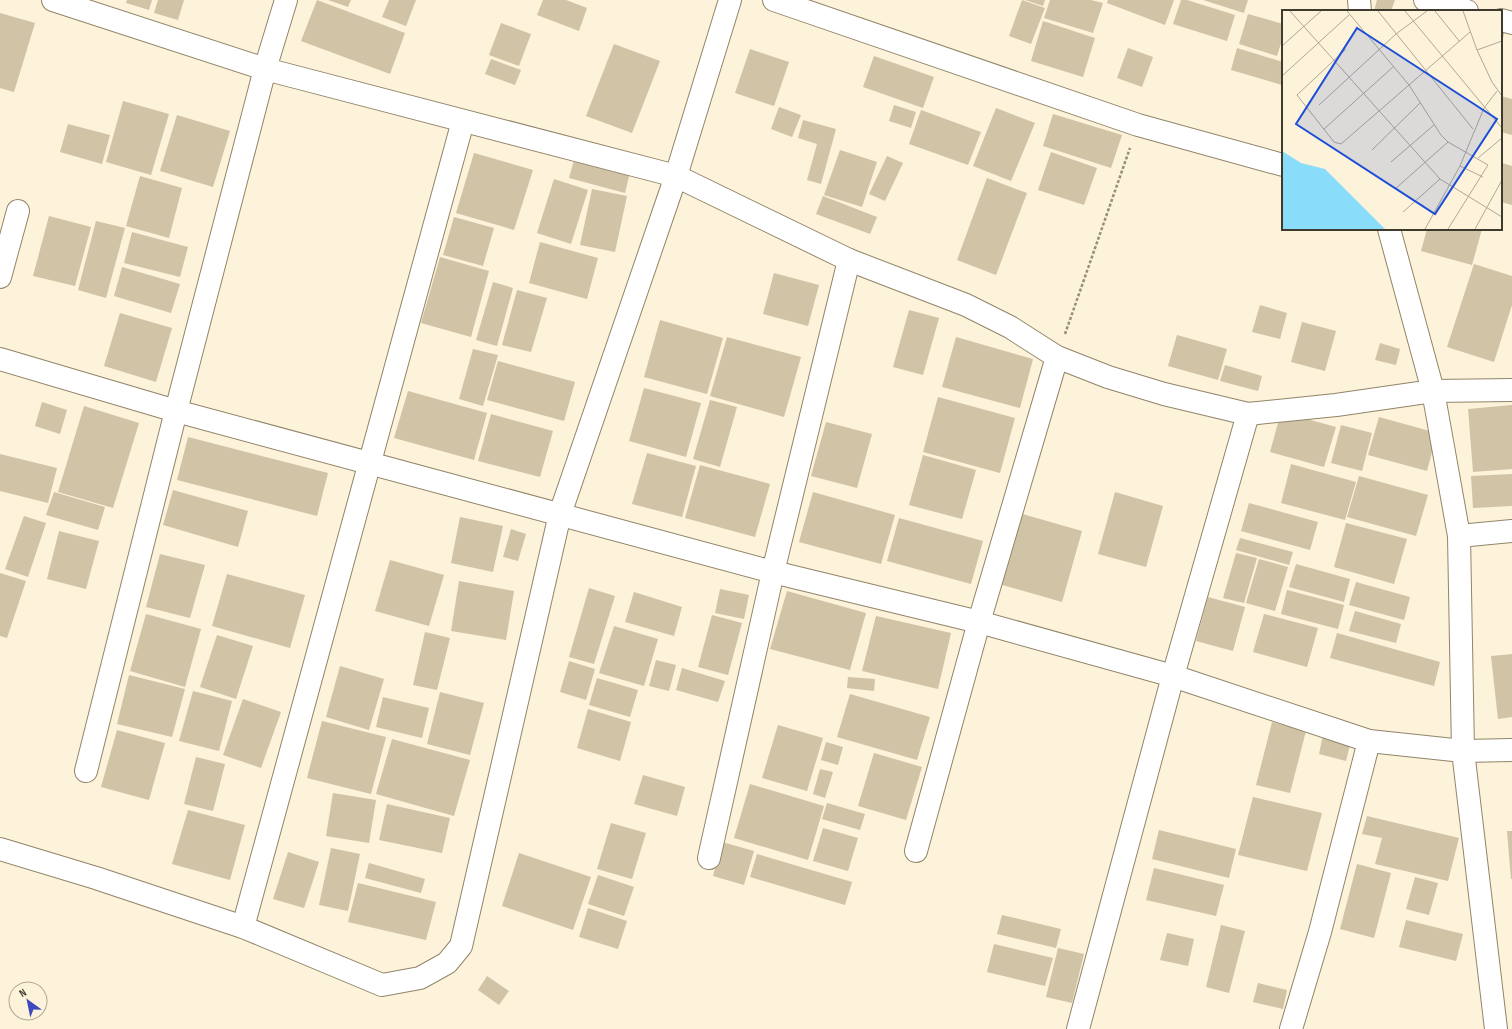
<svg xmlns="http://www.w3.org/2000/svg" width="1512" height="1029" viewBox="0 0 1512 1029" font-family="'Sofia Sans Condensed',sans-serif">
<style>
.building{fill:#d0c3a6}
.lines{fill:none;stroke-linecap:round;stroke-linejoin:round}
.minor-casing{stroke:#918569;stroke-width:24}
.path{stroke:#958e7c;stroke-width:2.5;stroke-dasharray:3 2;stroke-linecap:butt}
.minor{stroke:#fff;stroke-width:22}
.inset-road{fill:none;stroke:#b1a895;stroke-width:1}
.view{fill:#1d4ed8;fill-opacity:0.15;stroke:#1d4ed8;stroke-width:2}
.inset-edge{fill:none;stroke:#3f3a2e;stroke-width:2}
</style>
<rect width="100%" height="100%" fill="#fdf2da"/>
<g class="building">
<polygon points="127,0 152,0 149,10 126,3"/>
<polygon points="158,0 184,0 178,20 154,13"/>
<polygon points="317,0 405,33 390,74 301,41"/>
<polygon points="328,0 351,0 348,7"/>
<polygon points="389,0 416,0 406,26 382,17"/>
<polygon points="543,0 566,0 587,8 579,31 537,15"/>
<polygon points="1022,0 1045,8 1031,44 1009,36"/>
<polygon points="1025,0 1045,0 1043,6"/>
<polygon points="1050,0 1091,0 1103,3 1093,33 1044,18"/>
<polygon points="1108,0 1174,0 1165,25 1107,3"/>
<polygon points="1181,0 1187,0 1235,15 1227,41 1173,24"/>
<polygon points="1203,0 1248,0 1244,13"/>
<polygon points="1377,0 1395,0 1391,11 1374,11"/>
<polygon points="0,13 35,23 14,92 0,88"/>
<polygon points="1248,14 1283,24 1283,37 1277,56 1239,44"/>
<polygon points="1043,21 1095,38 1083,77 1031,61"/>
<polygon points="501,23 531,34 519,66 489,55"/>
<polygon points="1501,30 1505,31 1501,44"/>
<polygon points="614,44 660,61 632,133 586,116"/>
<polygon points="1128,48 1153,57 1142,87 1117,78"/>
<polygon points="1237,48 1283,62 1282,85 1231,70"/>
<polygon points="750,49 789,62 774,106 735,93"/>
<polygon points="874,56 934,77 923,108 863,87"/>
<polygon points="491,59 521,70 515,85 485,74"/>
<polygon points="1501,96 1512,99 1512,135 1501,132"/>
<polygon points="123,101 169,114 151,175 106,162"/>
<polygon points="894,105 916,112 911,128 889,121"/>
<polygon points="779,107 801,115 792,137 771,129"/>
<polygon points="996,108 1035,123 1011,181 973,166"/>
<polygon points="921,110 981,132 968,165 909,144"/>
<polygon points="1053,114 1122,135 1111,168 1043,146"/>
<polygon points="177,115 230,131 213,187 160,171"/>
<polygon points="803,120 836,129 821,184 807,180 817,144 798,138"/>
<polygon points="68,124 110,135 102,164 60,152"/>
<polygon points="840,150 877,162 862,207 824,195"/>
<polygon points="1051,152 1097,168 1084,205 1038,190"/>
<polygon points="474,153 533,170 514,230 456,213"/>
<polygon points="576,153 631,168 625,193 569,178"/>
<polygon points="887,156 903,163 885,201 869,194"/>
<polygon points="1502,163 1512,166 1512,205 1501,202"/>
<polygon points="140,176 182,188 169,238 126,226"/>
<polygon points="987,178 1027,193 996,275 957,260"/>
<polygon points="554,179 588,190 571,244 537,233"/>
<polygon points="592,189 627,196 615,252 580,245"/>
<polygon points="823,196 877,217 870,234 816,214"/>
<polygon points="49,216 91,227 75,286 33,276"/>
<polygon points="454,217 494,228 483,266 443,255"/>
<polygon points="96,221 125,228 106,298 78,290"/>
<polygon points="1427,229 1482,229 1472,265 1421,251"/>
<polygon points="132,232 188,247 180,277 124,263"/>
<polygon points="540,242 598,258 587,299 529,283"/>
<polygon points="440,257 489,271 471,337 421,323"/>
<polygon points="1474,264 1512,276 1512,305 1494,362 1447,347"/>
<polygon points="122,267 180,284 171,313 114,296"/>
<polygon points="774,273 819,285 808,326 763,314"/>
<polygon points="493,282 513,288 497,346 476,340"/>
<polygon points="517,290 547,298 531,352 502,345"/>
<polygon points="1260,305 1287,313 1280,339 1252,332"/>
<polygon points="909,310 939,318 923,375 893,367"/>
<polygon points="120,313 172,328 156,382 104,366"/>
<polygon points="660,320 723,338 707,394 644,377"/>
<polygon points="1302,322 1336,331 1325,371 1291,362"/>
<polygon points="1177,335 1227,349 1218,380 1168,366"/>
<polygon points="727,337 801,357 784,417 710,396"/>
<polygon points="956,337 1033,359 1020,408 942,387"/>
<polygon points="1380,343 1400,349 1396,365 1375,360"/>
<polygon points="473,349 498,355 483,406 459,399"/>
<polygon points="498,361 575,382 564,421 487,400"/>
<polygon points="1225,365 1262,376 1258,391 1220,381"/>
<polygon points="644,388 701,403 686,457 629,441"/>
<polygon points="408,391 487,413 474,460 394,438"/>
<polygon points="938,397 1015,418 1000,473 923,452"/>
<polygon points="710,400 737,407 720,467 693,459"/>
<polygon points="42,402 67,410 60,434 35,426"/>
<polygon points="1512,405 1512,469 1473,472 1468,409"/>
<polygon points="84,406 139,423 113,508 58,492"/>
<polygon points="1281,412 1336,427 1324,467 1270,452"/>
<polygon points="491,414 553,431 540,477 478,461"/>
<polygon points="1379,417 1437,433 1427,471 1368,455"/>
<polygon points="826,422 872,434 857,488 811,476"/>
<polygon points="1341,425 1372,433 1362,471 1331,463"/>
<polygon points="188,437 328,473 317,516 177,480"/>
<polygon points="647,453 696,466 682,517 632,504"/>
<polygon points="0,454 57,468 48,503 0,491"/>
<polygon points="923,455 976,470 962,519 909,505"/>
<polygon points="1291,464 1356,482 1345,520 1281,503"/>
<polygon points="700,465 770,484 755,537 685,518"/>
<polygon points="1512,474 1512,506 1473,508 1471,476"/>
<polygon points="1359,476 1428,495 1416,536 1347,517"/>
<polygon points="173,490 248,511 238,547 163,525"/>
<polygon points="54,492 105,507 98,530 46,515"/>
<polygon points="813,492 895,515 881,564 799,542"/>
<polygon points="1115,492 1163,506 1146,567 1098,554"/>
<polygon points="1249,503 1318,522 1310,550 1241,531"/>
<polygon points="1019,513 1082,531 1062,602 999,584"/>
<polygon points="24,516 46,523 28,577 5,569"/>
<polygon points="460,517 503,526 493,572 451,563"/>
<polygon points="899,518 983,541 971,584 887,561"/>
<polygon points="1346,523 1407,539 1394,584 1334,567"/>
<polygon points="511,529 526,534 518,561 503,557"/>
<polygon points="59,531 99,541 86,589 47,579"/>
<polygon points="1240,538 1293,552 1289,565 1236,550"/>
<polygon points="1236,553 1257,558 1244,603 1223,598"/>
<polygon points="160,554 205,565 190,618 146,607"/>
<polygon points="1259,559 1288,567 1275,611 1246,603"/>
<polygon points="390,560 444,575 429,626 375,611"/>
<polygon points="1296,564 1350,579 1344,602 1289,587"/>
<polygon points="0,573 26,581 7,638 0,636"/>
<polygon points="227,574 305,595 290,648 212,626"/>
<polygon points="459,581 514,591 506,640 451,631"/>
<polygon points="1356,582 1410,597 1404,620 1349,605"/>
<polygon points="589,588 615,596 594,664 569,657"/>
<polygon points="720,589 749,595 744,619 715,613"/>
<polygon points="1287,590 1344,605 1338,629 1281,614"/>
<polygon points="787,591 866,613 850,670 770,649"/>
<polygon points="634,592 682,607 674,636 625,622"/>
<polygon points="1208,597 1245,607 1233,651 1196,641"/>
<polygon points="1355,611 1401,624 1396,643 1349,631"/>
<polygon points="146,614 201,629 185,687 130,671"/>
<polygon points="1264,614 1318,628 1307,667 1253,652"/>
<polygon points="712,615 742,623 728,675 698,667"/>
<polygon points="876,616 951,633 938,689 862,671"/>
<polygon points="614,626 658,639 644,686 599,673"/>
<polygon points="425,632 450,638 437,690 413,685"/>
<polygon points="1337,633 1440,662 1434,686 1330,658"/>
<polygon points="217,635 253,646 236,699 200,687"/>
<polygon points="1512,654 1512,717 1498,719 1491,656"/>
<polygon points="656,660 676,665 669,691 649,686"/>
<polygon points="569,661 595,669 586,700 560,692"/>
<polygon points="340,666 384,679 369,730 326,717"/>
<polygon points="682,668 725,681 718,702 676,690"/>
<polygon points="129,675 185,689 172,737 117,724"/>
<polygon points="848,677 875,679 874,691 847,688"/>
<polygon points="597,678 638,690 630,717 589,705"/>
<polygon points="193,691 232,701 219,751 179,741"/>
<polygon points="440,692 484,703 470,755 427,744"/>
<polygon points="850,694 930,717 917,760 837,737"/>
<polygon points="383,697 429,708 422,738 376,727"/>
<polygon points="243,699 281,712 261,768 223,755"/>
<polygon points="588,709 631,722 620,761 577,748"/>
<polygon points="322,721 386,737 371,794 307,778"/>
<polygon points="1272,722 1306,731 1290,793 1256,785"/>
<polygon points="778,725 823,738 807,791 762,778"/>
<polygon points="117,730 165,743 149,800 101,787"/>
<polygon points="1323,735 1351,741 1346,761 1319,754"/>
<polygon points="392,739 470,760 454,816 376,794"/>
<polygon points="826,742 843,747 838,765 821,760"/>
<polygon points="874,753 922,767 906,820 858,806"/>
<polygon points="196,757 225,764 213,811 184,804"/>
<polygon points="820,769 833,772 825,798 813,794"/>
<polygon points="643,775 685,787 677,816 634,804"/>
<polygon points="750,784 824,806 808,860 734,838"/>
<polygon points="333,793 376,800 369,843 326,836"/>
<polygon points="1253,797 1322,813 1307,871 1238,855"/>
<polygon points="827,803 865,814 860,830 822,819"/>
<polygon points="387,804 450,818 442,853 379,840"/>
<polygon points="188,810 245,825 230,880 172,864"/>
<polygon points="1367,816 1459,838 1448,881 1375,864 1382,838 1362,834"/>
<polygon points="611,823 646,833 632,879 597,869"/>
<polygon points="823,828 858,838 848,871 813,861"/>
<polygon points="1159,830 1236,849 1229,878 1152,859"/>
<polygon points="1507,831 1512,831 1512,879 1511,879"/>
<polygon points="722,842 754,851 744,885 713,876"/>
<polygon points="331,848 360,854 348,911 319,905"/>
<polygon points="288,852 319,862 304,908 273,899"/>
<polygon points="519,853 591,877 573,930 502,906"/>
<polygon points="757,854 852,882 845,905 750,877"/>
<polygon points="369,863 425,879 421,893 365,878"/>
<polygon points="1357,864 1391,873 1374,938 1340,929"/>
<polygon points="1154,868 1224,885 1216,916 1146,900"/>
<polygon points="598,875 634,887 624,916 588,904"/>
<polygon points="1415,877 1438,883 1429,915 1406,909"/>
<polygon points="358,883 436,902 426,940 348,922"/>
<polygon points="588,908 627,921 618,949 579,937"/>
<polygon points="1002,915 1061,929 1056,948 997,934"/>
<polygon points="1406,920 1463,934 1456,961 1399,947"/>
<polygon points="1221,925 1245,931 1229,993 1206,987"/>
<polygon points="1167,933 1194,939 1188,966 1160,960"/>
<polygon points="994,944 1053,958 1045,986 987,972"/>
<polygon points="1058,948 1084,954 1072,1003 1046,997"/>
<polygon points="487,976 509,991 499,1005 478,990"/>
<polygon points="1258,983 1287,990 1283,1009 1253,1002"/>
</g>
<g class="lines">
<defs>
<g id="minor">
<polyline points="53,0 265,69 676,176 849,260 966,305 1010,327 1057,357 1108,377 1164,394 1248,414 1336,405 1433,391 1512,390"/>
<polyline points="774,0 1138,125 1283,165"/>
<polyline points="1359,0 1360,11"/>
<polyline points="1425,0 1467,11"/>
<polyline points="1501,20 1512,23"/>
<polyline points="1389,229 1433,391 1459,536 1463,751 1496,1029"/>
<polyline points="0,277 18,211"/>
<polyline points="0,359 176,411 773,572 979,622 1173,676 1369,741 1463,751 1512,750"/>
<polyline points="1459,536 1512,531"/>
<polyline points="86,771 176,411 265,69 286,0"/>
<polyline points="0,849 96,878 243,927 382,985 420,978 447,963 461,946 560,514 676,176 730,0"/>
<polyline points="916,851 979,622 1057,357"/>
<polyline points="709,858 773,572 849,260"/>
<polyline points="243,927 463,121"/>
<polyline points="1078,1029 1173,676 1248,414"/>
<polyline points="1291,1029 1320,932 1369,741"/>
</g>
</defs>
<use href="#minor" class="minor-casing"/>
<polyline class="path" points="1065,334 1130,148"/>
<use href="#minor" class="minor"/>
</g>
<g transform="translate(1282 10)">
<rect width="220" height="220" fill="#fdf2da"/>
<path d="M0,141l19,12 24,6 60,60h-103z" fill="#89ddfa"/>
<path class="inset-road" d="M8,1l150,168 62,38M65,1l62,74 32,50 7,7 40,23 -40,64M96,1l95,118M123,1l97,117M153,1l25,31M181,1l14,39 15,32 10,14M0,36l39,-35M64,39l-49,46 37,47 7,2 129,-112M195,40l25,-9M0,66l67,-61M37,95l77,-71 31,-23M42,119l69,-62M90,140l48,-47M196,148l24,-20M109,152l43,-37M178,156l23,11M113,179l53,-47M121,202l37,-33M143,219l35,-63 24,-58 13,-17M193,219l27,-49"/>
<path class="view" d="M75,18l140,91 -62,95 -139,-90z"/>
<rect width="220" height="220" class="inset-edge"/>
</g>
<g transform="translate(28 1001) rotate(327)"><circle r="19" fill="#fdf2da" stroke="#b1a895"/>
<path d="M0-3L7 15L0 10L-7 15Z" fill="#3c4abe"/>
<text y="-6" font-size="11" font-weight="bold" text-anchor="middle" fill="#3f3a2e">N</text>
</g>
</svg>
